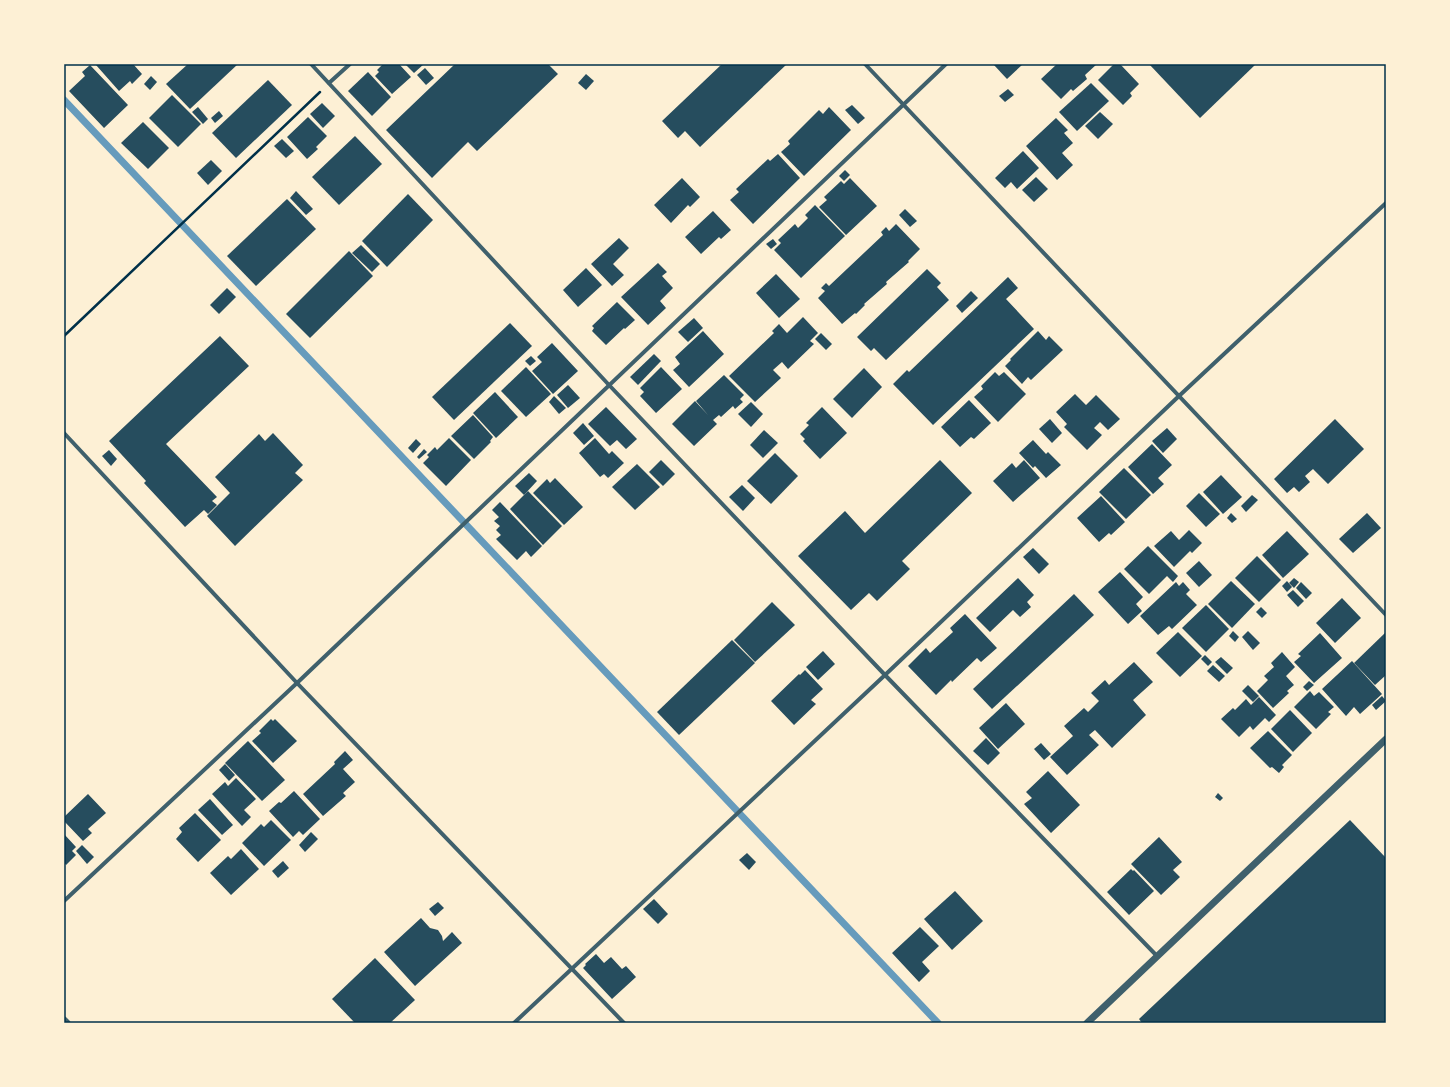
<svg xmlns="http://www.w3.org/2000/svg" width="1450" height="1087" viewBox="0 0 1450 1087" font-family="'DM Sans',sans-serif">
<style>
.lines{fill:none;stroke-linecap:round;stroke-linejoin:round}
.stream{stroke:#669bbc;stroke-width:7}
.building{fill:#264d5e}
.path{stroke:#003049;stroke-width:2.5}
.minor{stroke:#3f606c;stroke-width:4}
.tertiary{stroke:#3f606c;stroke-width:7}
.neatline{fill:none;stroke:#003049;stroke-width:1.5}
</style>
<rect width="100%" height="100%" fill="#fdf0d5"/>
<g class="lines">
<polyline class="stream" points="64,100 938,1023"/>
</g>
<g class="building">
<polygon points="97,64 133,64 142,74 132,84 130,81 119,91 96,65"/>
<polygon points="188,64 238,64 190,109 166,84"/>
<polygon points="383,64 399,64 411,77 392,94 375,76 379,72 377,70"/>
<polygon points="405,64 424,64 414,73"/>
<polygon points="455,64 548,64 558,74 477,151 468,142 432,178 386,130"/>
<polygon points="722,64 787,64 700,147 685,131 678,138 662,121"/>
<polygon points="993,64 1023,64 1007,79"/>
<polygon points="1057,64 1097,64 1085,75 1087,79 1073,91 1071,89 1061,99 1041,79"/>
<polygon points="1114,64 1120,64 1139,84 1130,93 1132,96 1123,105 1098,80"/>
<polygon points="1149,64 1256,64 1200,118"/>
<polygon points="90,65 128,105 104,128 69,91 85,76 82,72"/>
<polygon points="425,68 434,78 426,85 417,75"/>
<polygon points="368,72 391,97 372,116 348,91"/>
<polygon points="586,74 594,81 586,90 578,83"/>
<polygon points="151,76 157,82 150,90 144,84"/>
<polygon points="268,80 292,105 236,158 212,133"/>
<polygon points="1091,83 1109,101 1077,131 1059,112"/>
<polygon points="1008,89 1014,95 1005,102 999,96"/>
<polygon points="172,95 201,124 178,147 149,118"/>
<polygon points="322,103 335,116 323,128 310,114"/>
<polygon points="852,105 865,118 858,124 845,110"/>
<polygon points="198,107 208,119 203,124 192,112"/>
<polygon points="829,107 851,130 804,176 781,152 790,144 788,141 819,110 823,114"/>
<polygon points="219,111 223,116 215,123 211,118"/>
<polygon points="1100,112 1113,124 1098,139 1085,126"/>
<polygon points="308,117 327,136 316,147 318,149 307,159 287,137"/>
<polygon points="1056,118 1068,130 1064,133 1073,143 1062,153 1073,165 1057,180 1026,146"/>
<polygon points="143,122 169,148 148,169 121,143"/>
<polygon points="355,136 382,164 339,205 312,177"/>
<polygon points="282,139 294,151 286,158 274,146"/>
<polygon points="1023,151 1039,168 1017,189 1011,182 1005,188 995,178"/>
<polygon points="778,154 800,178 753,224 730,200 739,192 736,189 768,159 770,161"/>
<polygon points="211,160 222,171 208,185 197,173"/>
<polygon points="845,170 850,175 844,181 839,176"/>
<polygon points="1036,177 1048,189 1034,202 1022,190"/>
<polygon points="682,178 700,197 690,207 688,205 671,223 654,205"/>
<polygon points="850,178 877,206 846,235 819,207 827,200 824,197 841,181 844,184"/>
<polygon points="296,191 313,209 306,215 290,198"/>
<polygon points="408,194 433,220 387,267 362,241"/>
<polygon points="287,199 316,229 256,286 227,256"/>
<polygon points="815,205 845,236 801,278 774,250 781,243 778,240 795,224 798,228 808,218 805,215"/>
<polygon points="905,209 917,221 910,227 899,215"/>
<polygon points="713,211 731,230 721,239 719,237 701,254 685,237"/>
<polygon points="896,224 920,249 908,261 909,262 886,282 887,284 864,304 865,305 856,314 855,313 842,324 818,298 825,291 821,288 826,283 829,286 883,235 881,232 886,227 889,231"/>
<polygon points="619,238 629,248 613,264 624,275 612,286 591,264"/>
<polygon points="773,239 777,244 771,249 766,244"/>
<polygon points="361,245 380,264 372,272 352,253"/>
<polygon points="349,251 373,276 310,338 286,314"/>
<polygon points="658,263 667,272 662,276 673,288 660,301 666,308 648,325 621,297"/>
<polygon points="586,268 602,285 578,307 563,290"/>
<polygon points="927,269 941,283 937,287 949,300 886,360 874,348 871,351 857,337"/>
<polygon points="776,274 800,299 779,318 756,293"/>
<polygon points="1008,277 1018,288 1006,299 1034,329 933,425 893,384 907,370 909,372"/>
<polygon points="227,288 236,297 219,314 210,305"/>
<polygon points="971,291 978,298 962,313 956,306"/>
<polygon points="617,302 635,320 625,329 624,328 606,345 592,331 594,328 592,326"/>
<polygon points="803,317 818,333 810,341 814,344 788,369 782,362 773,370 781,378 755,402 729,376 774,333 772,331 779,324 787,333"/>
<polygon points="694,318 703,328 688,342 678,332"/>
<polygon points="510,323 532,346 454,420 432,397"/>
<polygon points="703,331 724,354 689,387 673,370 680,364 675,357"/>
<polygon points="1038,331 1046,340 1049,336 1063,350 1031,380 1028,377 1022,384 1005,366 1011,360 1010,359"/>
<polygon points="821,333 832,344 826,350 815,339"/>
<polygon points="220,336 249,366 166,444 217,497 212,501 217,505 208,514 204,510 185,527 144,483 146,481 109,441"/>
<polygon points="552,343 578,371 553,394 532,371 542,362 537,357"/>
<polygon points="654,354 661,361 638,385 630,377"/>
<polygon points="531,356 536,361 530,366 525,361"/>
<polygon points="526,367 551,394 526,417 501,391"/>
<polygon points="661,367 682,389 656,413 640,396 644,392 640,388"/>
<polygon points="864,368 882,387 852,418 833,399"/>
<polygon points="995,372 999,376 1004,372 1026,394 998,422 974,397 983,389 981,386"/>
<polygon points="724,375 744,395 740,399 743,402 735,409 733,406 721,417 719,415 713,420 717,424 694,446 672,424 695,401 708,415 696,401"/>
<polygon points="568,385 580,398 568,408 557,395"/>
<polygon points="495,392 518,417 496,438 473,413"/>
<polygon points="1075,394 1086,405 1096,395 1120,419 1108,430 1100,422 1094,428 1102,435 1087,450 1064,427 1067,424 1056,412"/>
<polygon points="554,396 566,408 559,414 549,402"/>
<polygon points="969,400 991,423 974,439 971,437 960,447 941,427"/>
<polygon points="751,402 763,414 751,427 738,414"/>
<polygon points="606,407 637,439 626,449 617,440 610,446 588,424"/>
<polygon points="822,407 847,433 820,459 803,441 805,439 800,434 809,425 806,423"/>
<polygon points="473,415 493,437 490,441 491,442 474,459 451,436"/>
<polygon points="1050,419 1062,433 1052,443 1039,429"/>
<polygon points="1335,419 1364,449 1328,484 1313,469 1305,476 1310,482 1299,492 1294,487 1287,493 1274,479"/>
<polygon points="583,423 594,436 584,445 573,433"/>
<polygon points="1167,428 1177,439 1163,453 1152,441"/>
<polygon points="764,430 778,443 763,458 750,445"/>
<polygon points="273,433 303,465 295,473 303,480 235,546 207,516 230,493 215,477 259,434 265,441"/>
<polygon points="449,438 471,460 446,486 423,463 429,457 427,455 435,447 437,450"/>
<polygon points="595,438 609,454 612,451 624,463 608,478 604,474 600,477 579,453"/>
<polygon points="416,439 421,444 413,453 408,448"/>
<polygon points="1033,440 1046,454 1048,452 1061,465 1046,478 1035,466 1033,468 1019,453"/>
<polygon points="1152,444 1172,465 1158,478 1164,484 1153,494 1128,467"/>
<polygon points="424,449 427,452 419,459 417,457"/>
<polygon points="109,450 117,459 111,466 102,456"/>
<polygon points="775,453 798,476 771,504 747,481"/>
<polygon points="661,460 675,474 663,486 649,472"/>
<polygon points="940,460 972,493 902,561 910,569 877,601 869,593 851,610 798,556 845,511 865,533"/>
<polygon points="1024,460 1040,478 1013,502 993,481 1012,463 1016,468"/>
<polygon points="637,464 660,487 635,510 612,487"/>
<polygon points="1124,468 1151,495 1126,519 1099,492"/>
<polygon points="529,473 537,481 524,495 515,486"/>
<polygon points="1221,475 1242,497 1223,514 1203,492"/>
<polygon points="555,478 583,507 564,525 533,493 547,479 550,483"/>
<polygon points="742,485 755,498 743,511 729,497"/>
<polygon points="528,491 562,526 543,545 510,509"/>
<polygon points="1199,493 1220,514 1206,527 1186,506"/>
<polygon points="1252,495 1258,500 1246,512 1241,506"/>
<polygon points="1101,496 1125,522 1111,535 1109,533 1099,542 1077,518"/>
<polygon points="500,502 542,546 531,557 526,551 517,560 496,539 501,535 496,530 500,526 494,521 499,517 492,510"/>
<polygon points="1231,513 1237,519 1232,523 1227,518"/>
<polygon points="1367,513 1381,528 1353,553 1339,539"/>
<polygon points="1189,530 1202,543 1192,553 1190,551 1174,567 1154,546 1171,531 1179,540"/>
<polygon points="1287,531 1309,554 1283,578 1262,555"/>
<polygon points="1148,546 1178,576 1173,582 1167,576 1149,594 1124,569"/>
<polygon points="1033,548 1049,564 1039,574 1023,557"/>
<polygon points="1257,556 1281,580 1259,602 1235,578"/>
<polygon points="1199,561 1212,575 1199,587 1186,573"/>
<polygon points="1120,572 1143,597 1136,604 1142,611 1128,624 1098,592"/>
<polygon points="1018,578 1034,595 1027,602 1031,607 1020,617 1013,610 990,632 976,618"/>
<polygon points="1294,578 1299,582 1294,588 1289,583"/>
<polygon points="1231,581 1255,604 1232,628 1208,604"/>
<polygon points="1287,581 1292,587 1287,592 1282,586"/>
<polygon points="1176,582 1179,586 1183,582 1190,590 1186,594 1197,605 1172,629 1169,626 1158,635 1140,616"/>
<polygon points="1301,582 1312,593 1306,599 1296,588"/>
<polygon points="1293,590 1304,601 1298,607 1287,595"/>
<polygon points="1074,594 1094,615 992,709 973,689"/>
<polygon points="1342,598 1361,618 1335,643 1316,623"/>
<polygon points="772,602 795,625 755,662 734,640"/>
<polygon points="1206,605 1229,629 1206,652 1182,628"/>
<polygon points="1261,607 1267,613 1262,618 1256,612"/>
<polygon points="965,614 997,648 981,662 977,658 952,682 951,680 936,695 908,666 926,648 930,653 953,632 950,628"/>
<polygon points="1233,631 1239,637 1235,642 1229,636"/>
<polygon points="1248,631 1260,643 1253,650 1242,637"/>
<polygon points="1178,632 1202,656 1180,677 1156,653"/>
<polygon points="1320,633 1342,658 1314,683 1294,662 1301,656 1298,654"/>
<polygon points="1385,633 1386,634 1386,675 1375,685 1354,663"/>
<polygon points="732,640 755,663 679,735 657,712"/>
<polygon points="823,651 835,664 818,680 806,667"/>
<polygon points="1282,652 1295,667 1286,676 1294,685 1287,691 1289,693 1273,708 1257,691 1268,680 1264,676 1274,667 1271,663"/>
<polygon points="1205,655 1212,662 1208,666 1201,659"/>
<polygon points="1221,657 1233,668 1227,674 1215,662"/>
<polygon points="1352,661 1382,694 1360,714 1354,707 1346,716 1322,689"/>
<polygon points="1134,662 1153,682 1133,700 1146,715 1112,748 1095,730 1089,735 1099,745 1067,775 1050,757 1073,736 1064,726 1084,708 1088,712 1099,701 1091,693 1105,680 1109,685"/>
<polygon points="1213,665 1225,676 1219,682 1207,671"/>
<polygon points="805,670 823,689 811,700 816,704 794,725 771,701 799,674 800,675"/>
<polygon points="1309,681 1314,685 1307,691 1303,687"/>
<polygon points="1248,685 1259,696 1253,702 1242,691"/>
<polygon points="1310,691 1314,696 1319,692 1334,707 1328,712 1331,714 1316,729 1294,707"/>
<polygon points="1382,696 1386,701 1376,710 1372,705"/>
<polygon points="1259,697 1276,715 1269,722 1265,718 1253,730 1250,726 1239,737 1221,719 1233,708 1235,710 1246,699 1251,705"/>
<polygon points="1006,703 1025,724 998,749 979,728"/>
<polygon points="1290,710 1312,733 1293,752 1271,729"/>
<polygon points="271,719 273,721 275,719 297,741 273,763 252,741 261,733 259,731"/>
<polygon points="1268,731 1292,755 1282,765 1284,767 1279,773 1272,767 1270,768 1250,748"/>
<polygon points="986,738 1000,753 988,765 973,751"/>
<polygon points="248,741 285,780 262,801 225,763"/>
<polygon points="1041,743 1051,754 1044,760 1034,749"/>
<polygon points="345,751 353,760 343,769 355,782 343,793 346,796 323,816 303,794 335,764 334,762"/>
<polygon points="225,764 235,775 229,781 219,770"/>
<polygon points="1048,771 1080,805 1051,833 1024,804 1032,798 1026,792"/>
<polygon points="236,778 256,799 244,810 251,817 242,826 212,794 225,782 228,786"/>
<polygon points="294,791 320,819 303,835 299,831 293,837 269,811 279,802 281,803"/>
<polygon points="1218,793 1223,798 1220,801 1215,797"/>
<polygon points="88,794 106,813 88,829 92,833 83,841 64,821 64,817"/>
<polygon points="210,799 233,825 222,835 198,810"/>
<polygon points="195,813 221,840 198,862 176,839 182,832 179,828"/>
<polygon points="271,820 291,840 264,866 242,843 261,824 264,827"/>
<polygon points="1350,820 1386,858 1386,1023 1142,1023 1139,1019"/>
<polygon points="311,832 318,839 305,852 299,845"/>
<polygon points="64,834 76,847 72,851 76,855 66,865 64,862"/>
<polygon points="1159,837 1182,862 1173,870 1180,877 1161,895 1131,864"/>
<polygon points="82,845 94,857 87,864 76,851"/>
<polygon points="241,849 259,869 231,895 210,873 228,856 231,859"/>
<polygon points="747,853 756,862 749,870 739,860"/>
<polygon points="283,861 289,868 278,878 272,871"/>
<polygon points="1131,869 1133,871 1134,870 1154,891 1129,915 1107,892"/>
<polygon points="955,891 983,921 952,950 924,919"/>
<polygon points="654,899 668,914 658,924 643,909"/>
<polygon points="438,902 444,908 435,916 429,909"/>
<polygon points="421,918 430,928 438,930 442,936 443,941 452,932 462,943 415,986 384,952"/>
<polygon points="920,927 939,946 922,962 930,971 919,982 892,953"/>
<polygon points="596,954 604,963 611,957 622,969 626,966 636,977 612,999 583,968 586,965 585,964"/>
<polygon points="375,958 415,1000 390,1023 355,1023 332,999"/>
</g>
<g class="lines">
<polyline class="path" points="64,336 320,92"/>
<g class="minor">
<polyline points="311,64 609,385 885,675 1157,956"/>
<polyline points="865,64 1386,615"/>
<polyline points="329,83 350,64"/>
<polyline points="64,433 297,683 624,1023"/>
<polyline points="64,901 297,683 946,64"/>
<polyline points="514,1023 885,675 1179,396 1386,203"/>
</g>
<g class="tertiary">
<polyline points="64,1020 67,1023"/>
<polyline points="1087,1023 1386,739"/>
</g>
</g>
<rect width="1450" height="1087" fill="none" stroke="#fdf0d5" stroke-width="130"/>
<rect x="65" y="65" width="1320" height="957" class="neatline"/>
</svg>
